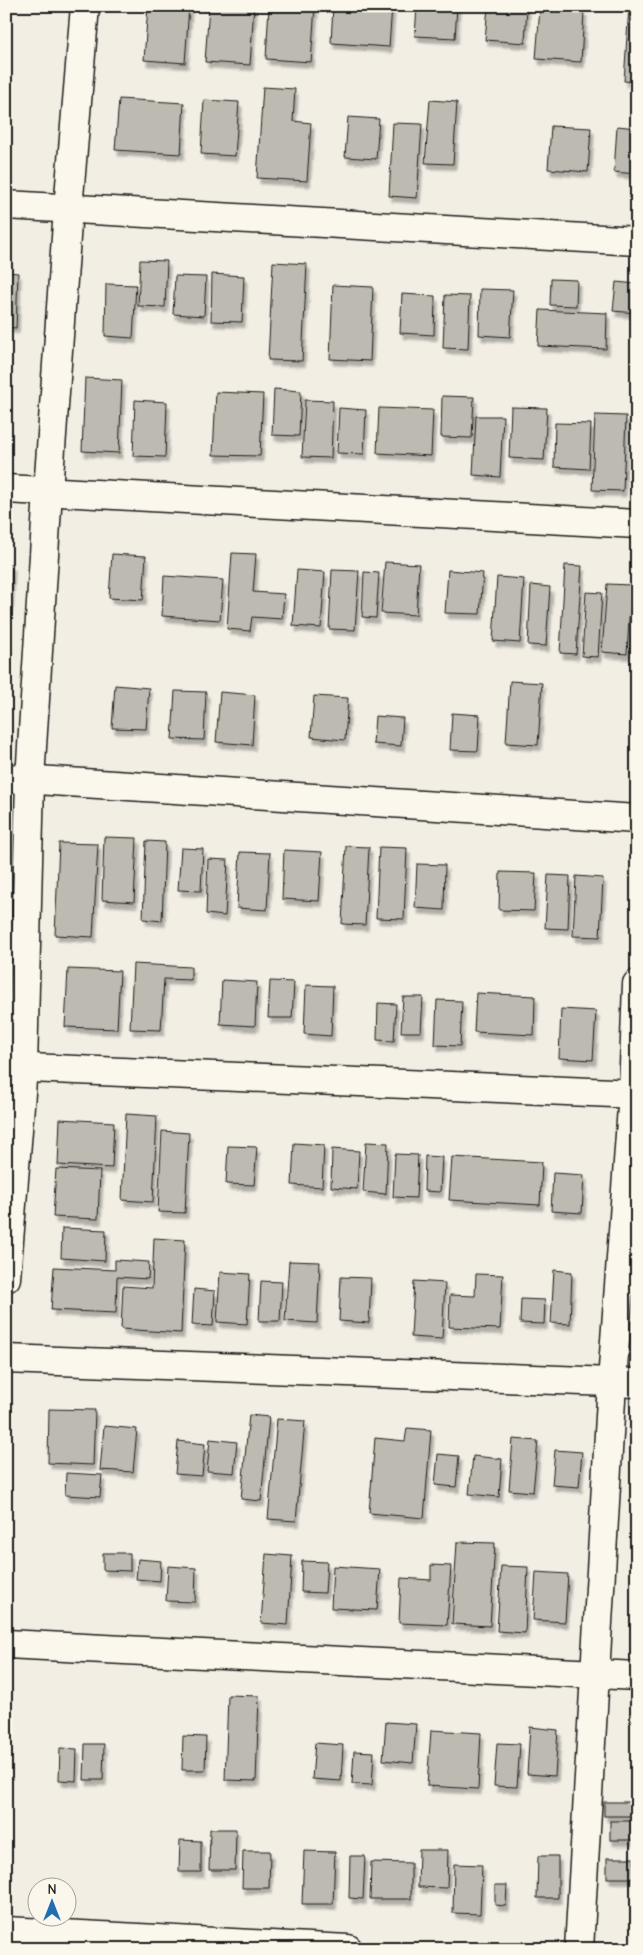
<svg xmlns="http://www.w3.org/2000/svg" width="643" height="1955" viewBox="0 0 643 1955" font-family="'Comic Neue',sans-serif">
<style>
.building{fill:#bdbab1;stroke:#1c1c1c;filter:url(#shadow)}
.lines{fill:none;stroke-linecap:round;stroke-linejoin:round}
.minor-casing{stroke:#1c1c1c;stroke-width:31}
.minor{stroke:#fbf7ec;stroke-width:28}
</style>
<defs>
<filter id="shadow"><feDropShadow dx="3" dy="5.5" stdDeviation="1" flood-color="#0004"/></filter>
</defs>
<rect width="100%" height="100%" fill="#f2eee4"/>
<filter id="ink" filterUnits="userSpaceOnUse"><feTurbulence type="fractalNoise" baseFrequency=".02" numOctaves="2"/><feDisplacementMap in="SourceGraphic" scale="10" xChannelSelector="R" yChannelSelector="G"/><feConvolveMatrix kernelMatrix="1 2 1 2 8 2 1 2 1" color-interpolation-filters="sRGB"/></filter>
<g filter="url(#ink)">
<g class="building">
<polygon points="148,6 189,6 185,63 144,60"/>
<polygon points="209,6 254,6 250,65 205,62"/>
<polygon points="269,6 315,6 311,62 266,59"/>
<polygon points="333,6 392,6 389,47 331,43"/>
<polygon points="417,6 457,6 455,38 415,36"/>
<polygon points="488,6 527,6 525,43 485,40"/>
<polygon points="629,6 637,6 637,82 624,81"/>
<polygon points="540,8 584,11 581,62 536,59"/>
<polygon points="263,87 295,89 293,121 311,123 307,181 257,178"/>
<polygon points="119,99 184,103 181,154 115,150"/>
<polygon points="204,100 239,102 235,156 201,154"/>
<polygon points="430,100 457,102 453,164 425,163"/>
<polygon points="348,117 379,119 376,159 345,157"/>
<polygon points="393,123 422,124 417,198 389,196"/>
<polygon points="551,126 591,128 588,172 548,169"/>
<polygon points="617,126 637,128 637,174 614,172"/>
<polygon points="140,260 167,261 165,307 138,306"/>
<polygon points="273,262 307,264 302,361 268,360"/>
<polygon points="6,272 18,273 16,328 6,327"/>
<polygon points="212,274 244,276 242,322 211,321"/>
<polygon points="175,276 206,277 204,316 173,314"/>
<polygon points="551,279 577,280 576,306 550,305"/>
<polygon points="616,282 637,284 637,313 613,311"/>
<polygon points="106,284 136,285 133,338 105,336"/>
<polygon points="333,285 373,287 370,361 330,359"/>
<polygon points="480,289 513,290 510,337 479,335"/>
<polygon points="402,294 435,296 434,335 400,333"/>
<polygon points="445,295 470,296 468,349 443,348"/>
<polygon points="540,310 607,313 606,349 538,346"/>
<polygon points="85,378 122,380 119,453 82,451"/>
<polygon points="274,389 301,391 299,436 272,435"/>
<polygon points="216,392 263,394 260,456 213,455"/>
<polygon points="442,396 474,397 472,438 441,437"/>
<polygon points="135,400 167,402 165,457 133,456"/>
<polygon points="305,400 333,401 331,458 302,457"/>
<polygon points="511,407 547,408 544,460 509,458"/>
<polygon points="339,408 366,410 364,454 337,453"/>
<polygon points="379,408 433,410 431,456 377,453"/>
<polygon points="595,415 626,416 623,491 592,490"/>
<polygon points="476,416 503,416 500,477 473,475"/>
<polygon points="555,423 591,424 589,469 554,467"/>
<polygon points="232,553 256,554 253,592 284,594 282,619 252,617 250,631 227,629"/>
<polygon points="112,554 146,556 143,600 109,598"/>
<polygon points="385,562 419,564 416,615 381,613"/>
<polygon points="6,564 12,565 10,603 6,602"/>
<polygon points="565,565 582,566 576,654 560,653"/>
<polygon points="297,570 325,572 321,628 293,626"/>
<polygon points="332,570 359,571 355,630 329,629"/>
<polygon points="448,570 483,573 480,614 445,613"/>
<polygon points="364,572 379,573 376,618 362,617"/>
<polygon points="164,576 223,580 220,620 162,616"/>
<polygon points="497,577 524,579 520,643 493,641"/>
<polygon points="607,584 631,585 627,654 602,652"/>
<polygon points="531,585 550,587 546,646 528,645"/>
<polygon points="586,592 602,593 598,657 582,656"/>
<polygon points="510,681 542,683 538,745 506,743"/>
<polygon points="115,685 149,688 146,729 112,728"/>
<polygon points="175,691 206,692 204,740 172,739"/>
<polygon points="220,692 255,695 252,745 216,742"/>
<polygon points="314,696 348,698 345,740 311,737"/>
<polygon points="452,713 480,715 478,751 450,750"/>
<polygon points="375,716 403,718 401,746 373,744"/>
<polygon points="104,837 137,838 134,902 102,900"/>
<polygon points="146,841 165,842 162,921 143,919"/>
<polygon points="59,843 98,844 93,937 55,935"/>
<polygon points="346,846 369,847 365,925 342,924"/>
<polygon points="379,847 407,848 404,919 376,918"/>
<polygon points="181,848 203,849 201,891 178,890"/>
<polygon points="284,850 322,852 319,901 282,899"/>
<polygon points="240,852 270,853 267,910 237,908"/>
<polygon points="208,859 228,860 225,916 206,914"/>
<polygon points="417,864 445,865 444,910 415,908"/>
<polygon points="500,872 536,873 534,911 499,910"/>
<polygon points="548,875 570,876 568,929 545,928"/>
<polygon points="576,876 603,878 600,937 573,936"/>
<polygon points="133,964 191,967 191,980 164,979 161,1030 130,1029"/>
<polygon points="68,969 120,971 117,1029 65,1027"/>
<polygon points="222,980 257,982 255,1026 220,1024"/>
<polygon points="270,981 294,982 292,1018 268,1018"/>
<polygon points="306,985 333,986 331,1036 304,1034"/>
<polygon points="476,993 535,996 534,1035 474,1032"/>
<polygon points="403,997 423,997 421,1032 401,1032"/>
<polygon points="437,1000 462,1001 460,1046 435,1045"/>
<polygon points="378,1003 396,1004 394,1041 377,1040"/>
<polygon points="561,1009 596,1011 593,1060 559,1058"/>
<polygon points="126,1114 157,1116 153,1202 122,1200"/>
<polygon points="60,1119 114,1122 112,1168 58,1165"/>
<polygon points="162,1131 189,1133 185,1213 158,1212"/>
<polygon points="366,1142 388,1143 386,1194 363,1192"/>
<polygon points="294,1143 324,1145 322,1187 292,1185"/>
<polygon points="228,1146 257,1147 254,1185 226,1184"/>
<polygon points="332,1149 359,1151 357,1189 331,1187"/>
<polygon points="395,1154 418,1155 416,1198 393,1197"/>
<polygon points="425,1156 442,1157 440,1192 424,1191"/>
<polygon points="452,1157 542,1162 540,1205 449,1200"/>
<polygon points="56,1169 100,1171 98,1219 53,1217"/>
<polygon points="553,1173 584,1175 582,1213 551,1211"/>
<polygon points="62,1228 106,1230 105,1261 61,1258"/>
<polygon points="154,1238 185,1240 181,1333 121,1329 123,1286 152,1288"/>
<polygon points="115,1260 149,1262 148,1279 117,1277 116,1313 51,1310 54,1267 115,1270"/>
<polygon points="289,1261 320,1262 317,1323 285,1321"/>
<polygon points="554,1270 572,1272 570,1324 551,1323"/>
<polygon points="220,1272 250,1274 247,1324 217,1322"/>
<polygon points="476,1274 503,1275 500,1329 449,1327 450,1295 475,1296"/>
<polygon points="341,1277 371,1278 369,1323 339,1321"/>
<polygon points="261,1281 282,1282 280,1321 259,1321"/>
<polygon points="414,1281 445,1283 442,1339 411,1337"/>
<polygon points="194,1289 215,1291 213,1326 192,1325"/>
<polygon points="521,1299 545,1300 544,1324 520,1323"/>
<polygon points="49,1409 95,1410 93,1465 48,1463"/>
<polygon points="249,1415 269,1417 261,1501 241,1499"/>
<polygon points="277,1419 305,1421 296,1521 268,1519"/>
<polygon points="104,1426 137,1429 133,1472 100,1470"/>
<polygon points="407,1428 431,1430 424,1518 369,1513 375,1438 405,1441"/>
<polygon points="210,1439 237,1442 234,1473 207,1471"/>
<polygon points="513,1439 538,1441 533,1492 509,1490"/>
<polygon points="178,1441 205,1444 202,1476 175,1474"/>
<polygon points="555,1450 582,1452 579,1487 552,1485"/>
<polygon points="438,1454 459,1456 456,1487 435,1485"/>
<polygon points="473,1456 502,1459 499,1497 469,1494"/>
<polygon points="66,1473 102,1475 100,1497 65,1495"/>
<polygon points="457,1542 495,1543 490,1626 452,1624"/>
<polygon points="103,1553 130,1553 130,1571 103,1570"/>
<polygon points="266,1554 292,1556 288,1625 261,1623"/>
<polygon points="138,1559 161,1561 160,1581 136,1579"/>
<polygon points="302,1561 327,1562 325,1593 301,1592"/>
<polygon points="431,1565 451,1566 447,1625 399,1623 401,1578 431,1580"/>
<polygon points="168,1566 196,1568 195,1602 166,1601"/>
<polygon points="333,1566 380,1569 377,1610 331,1608"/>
<polygon points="501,1566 528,1567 525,1633 497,1631"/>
<polygon points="536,1572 568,1574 565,1622 533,1620"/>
<polygon points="228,1695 259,1696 256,1781 225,1780"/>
<polygon points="386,1722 416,1724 413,1763 383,1760"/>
<polygon points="530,1727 558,1730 555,1776 527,1774"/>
<polygon points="431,1730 481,1733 478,1789 427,1786"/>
<polygon points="183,1736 206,1737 205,1770 182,1770"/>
<polygon points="315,1743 343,1745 341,1781 312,1779"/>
<polygon points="497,1743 520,1744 517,1787 494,1786"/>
<polygon points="85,1744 104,1744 103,1780 84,1780"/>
<polygon points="60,1748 77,1749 76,1781 59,1780"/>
<polygon points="354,1751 374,1752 372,1785 352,1784"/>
<rect x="604" y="1802" width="33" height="14"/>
<rect x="610" y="1821" width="27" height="19"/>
<polygon points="210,1829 236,1829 235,1870 209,1870"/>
<polygon points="180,1840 201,1841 201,1872 179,1872"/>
<polygon points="419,1850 448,1850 447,1888 418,1887"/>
<polygon points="243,1851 270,1851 269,1888 242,1888"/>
<polygon points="304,1851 335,1852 333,1904 302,1904"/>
<polygon points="350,1856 365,1856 363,1899 349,1898"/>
<polygon points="538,1856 558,1856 558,1898 537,1898"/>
<rect x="607" y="1858" width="27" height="20"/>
<polygon points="371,1862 411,1863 411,1899 370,1899"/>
<polygon points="454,1864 482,1865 480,1914 453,1913"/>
<polygon points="495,1885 507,1885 506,1906 495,1905"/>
</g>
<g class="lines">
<defs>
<g id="minor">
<polyline points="6,205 637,241"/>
<polyline points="6,489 637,524"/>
<polyline points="6,778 637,819"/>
<polyline points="6,1067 637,1094"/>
<polyline points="6,1278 23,1068 30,779 48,491 68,209 85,6"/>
<polyline points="6,1359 637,1383"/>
<polyline points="6,1644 637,1676"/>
<polyline points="6,1931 348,1949"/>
<polyline points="579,1949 612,1382 633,1093 637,984"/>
</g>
</defs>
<use href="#minor" class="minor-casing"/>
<use href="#minor" class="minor"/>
</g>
</g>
<rect width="643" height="1955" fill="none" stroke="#fbf7ec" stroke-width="25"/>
<rect x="12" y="12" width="618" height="1930" fill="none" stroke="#1c1c1c" stroke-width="2" filter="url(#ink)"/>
<g transform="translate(52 1902)"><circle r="24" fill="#fbf7ec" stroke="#a29f99"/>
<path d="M0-4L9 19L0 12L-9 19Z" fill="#1f6fb2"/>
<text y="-8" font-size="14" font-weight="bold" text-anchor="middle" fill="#1c1c1c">N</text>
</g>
</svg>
